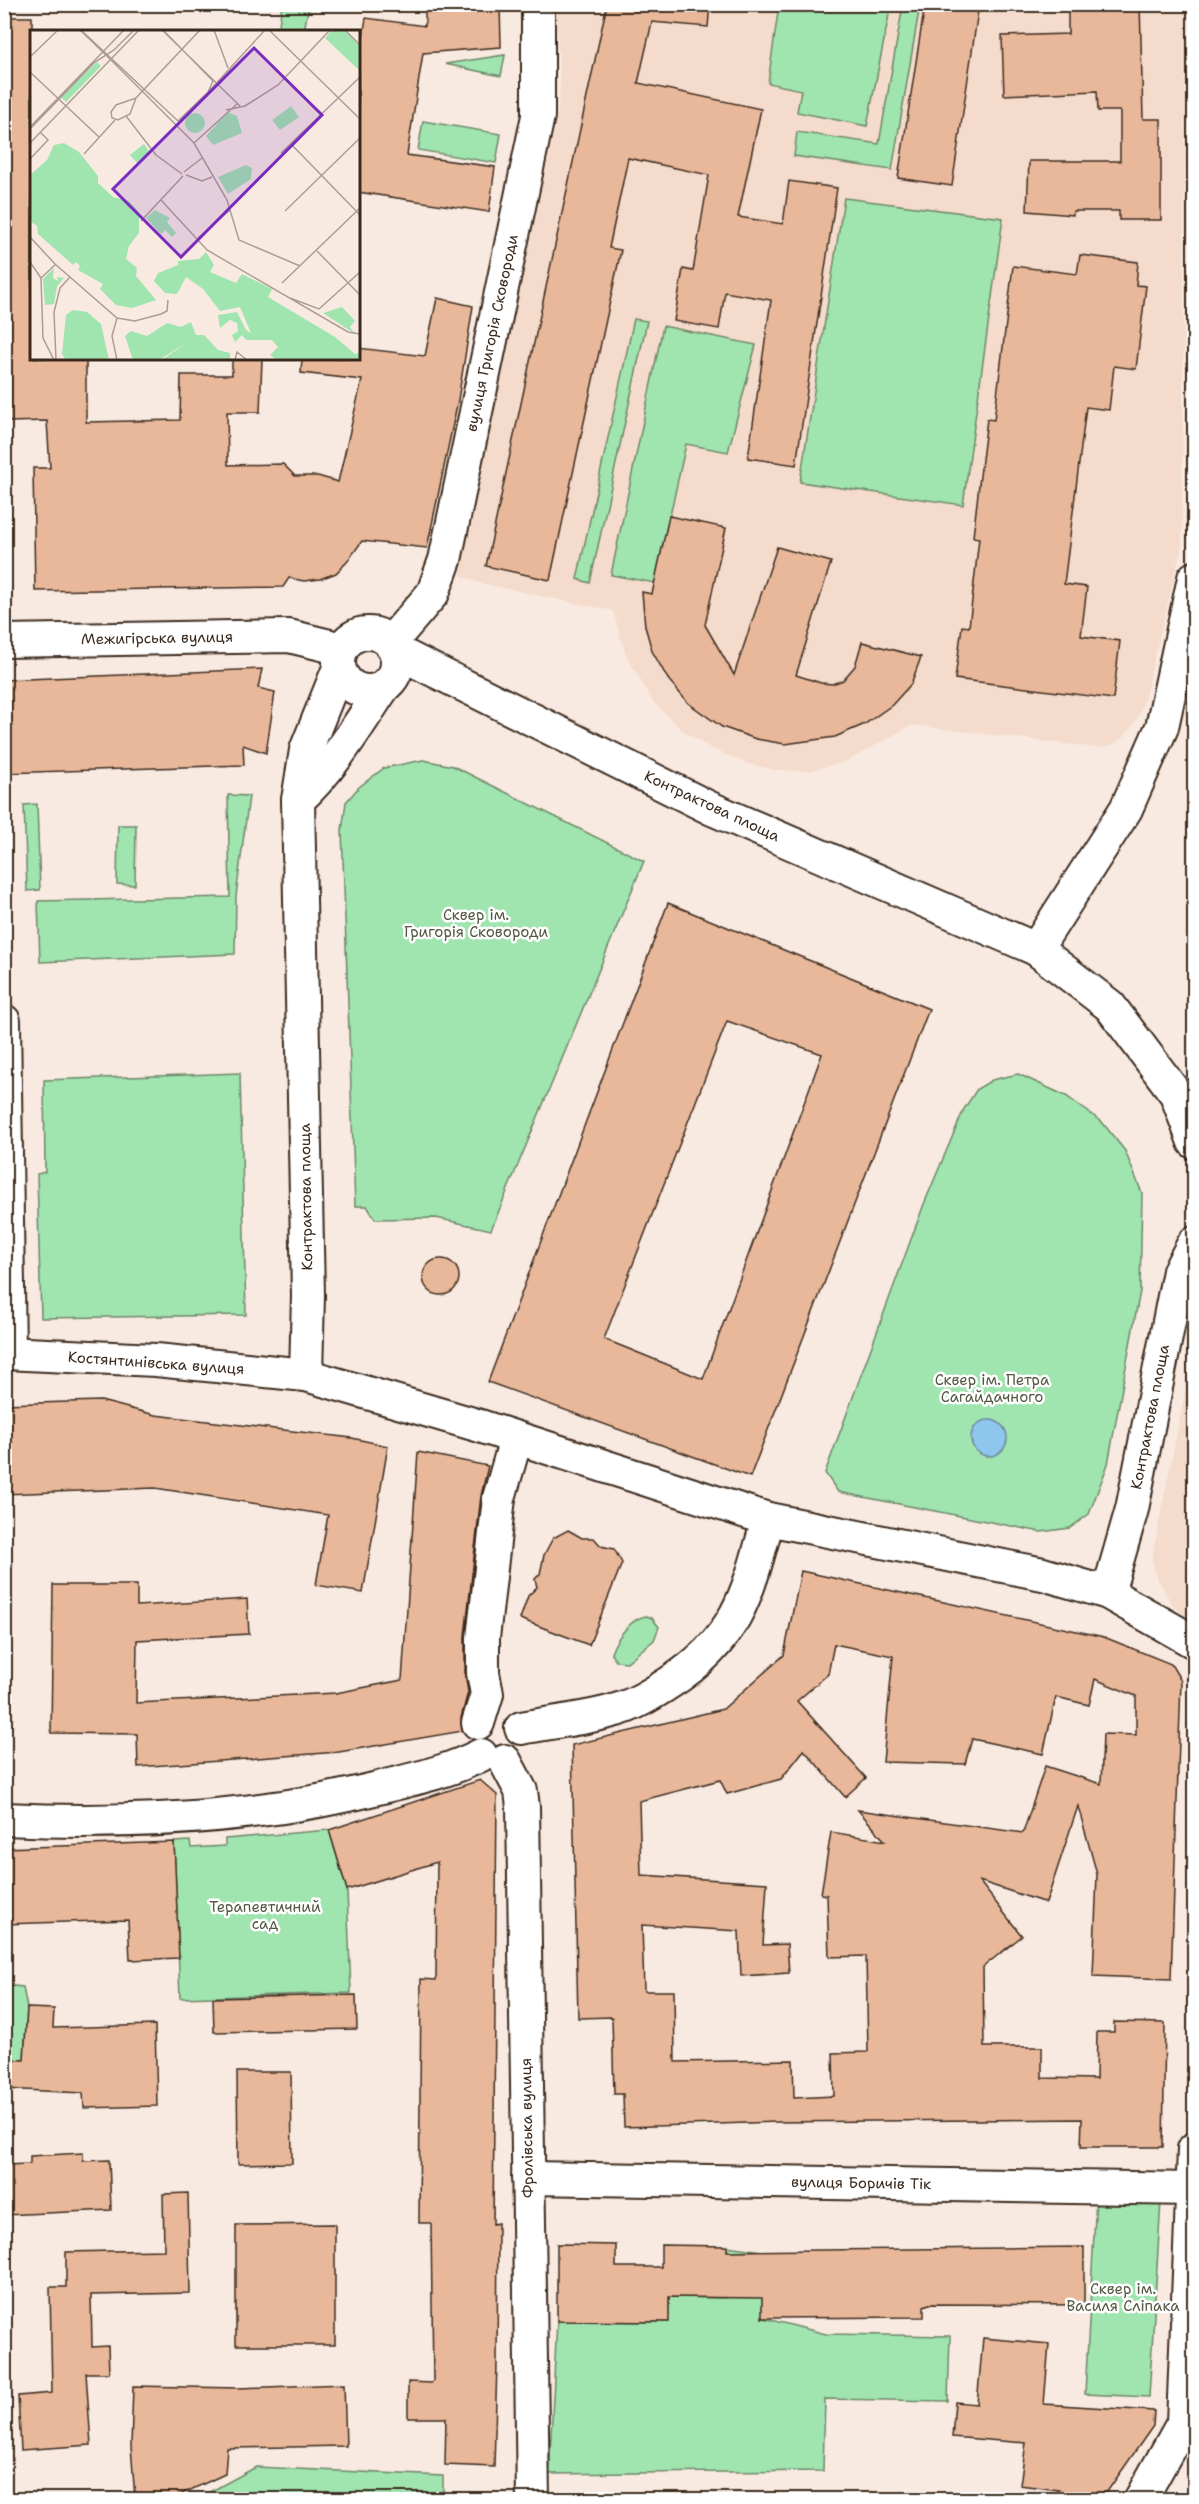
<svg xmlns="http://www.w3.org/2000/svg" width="1199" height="2504" viewBox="0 0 1199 2504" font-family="'Shantell Sans',sans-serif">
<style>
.built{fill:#f4dbcc}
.green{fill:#a0e4b0;stroke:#6e8767;stroke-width:1.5}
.water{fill:#8ec6ed;stroke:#6d889a;stroke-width:1.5}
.building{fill:#e9b89a;stroke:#3b2a1e;stroke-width:1.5;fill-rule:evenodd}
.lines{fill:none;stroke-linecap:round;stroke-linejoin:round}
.minor-casing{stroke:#3b2a1e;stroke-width:36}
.minor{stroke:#fff;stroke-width:32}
.labels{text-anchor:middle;stroke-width:5;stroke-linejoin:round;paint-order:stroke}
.street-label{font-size:15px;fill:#3b2a1e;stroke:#fff}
.park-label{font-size:15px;fill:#545842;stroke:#fff}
.inset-road{fill:none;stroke:#ac9d93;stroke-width:1.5}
.view{fill:#7b2cbf;fill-opacity:0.15;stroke:#7b2cbf;stroke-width:3}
.inset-edge{fill:none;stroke:#3b2a1e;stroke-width:3}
</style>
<rect width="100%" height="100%" fill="#f8eae1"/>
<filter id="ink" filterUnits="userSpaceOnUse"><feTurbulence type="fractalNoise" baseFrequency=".0167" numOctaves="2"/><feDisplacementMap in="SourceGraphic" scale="12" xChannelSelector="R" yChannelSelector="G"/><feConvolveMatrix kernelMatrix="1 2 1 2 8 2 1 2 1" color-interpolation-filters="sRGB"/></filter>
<g filter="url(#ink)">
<g class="built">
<polygon points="556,5 1186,5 1182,546 1143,704 1135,723 1124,737 1112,745 1097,748 912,725 845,762 809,771 776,770 748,764 712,749 682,730 653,702 626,655 613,611 481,583 461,576 460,561 557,117 560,87"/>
<polygon points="1194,1347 1194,1621 1182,1615 1172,1604 1155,1574 1152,1558"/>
</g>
<g class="green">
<polygon points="282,5 309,5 304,31 278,31"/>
<polygon points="779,5 891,5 867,126 797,112 801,90 768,83"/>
<polygon points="903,5 920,5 892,170 794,156 797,132 879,144"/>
<polygon points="505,55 501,76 445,64"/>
<polygon points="423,121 501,134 496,163 418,150"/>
<polygon points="844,198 1003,218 963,505 800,482"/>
<polygon points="634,319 647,321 590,583 577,579"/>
<polygon points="663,326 756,345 728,452 686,444 655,583 611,575"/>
<polygon points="423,760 453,766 644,861 491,1230 436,1218 375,1219 367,1206 355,1206 342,830 346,802 359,787 384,768"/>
<polygon points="228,795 249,796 236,896 235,954 40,962 38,901 230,897"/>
<polygon points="37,804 40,890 27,891 24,805"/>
<polygon points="118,825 136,825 135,885 117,884"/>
<polygon points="240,1073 246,1315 41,1318 37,1174 45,1172 44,1080"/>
<polygon points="1018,1074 1066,1096 1102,1122 1125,1151 1142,1193 1140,1291 1108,1464 1089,1514 1070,1528 1041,1532 838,1492 825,1473 924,1204 964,1109 977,1089 992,1080"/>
<path d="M646,1616l6,2 7,9 -5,13 -27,22 -11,-1 -5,-8c5,-14 20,-35 35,-37z"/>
<polygon points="329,1830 347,1890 351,1993 180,1998 174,1842 190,1841 191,1848 225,1846 225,1839"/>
<polygon points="4,1985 23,1987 27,2008 24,2060 5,2059"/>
<polygon points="1096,2198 1161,2201 1149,2397 1085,2394"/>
<polygon points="727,2246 762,2251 763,2318 826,2334 950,2336 948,2401 825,2399 823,2471 549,2474 557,2321 668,2322 669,2297 726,2298"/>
<polygon points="256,2467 443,2476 443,2498 453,2499 197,2499"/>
</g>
<circle class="water" cx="989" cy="1438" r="18"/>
<g class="building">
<polygon points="425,4 500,4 501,47 423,53 407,155 495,167 489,212 358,192 358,67 366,18 425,26"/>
<polygon points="607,4 710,4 708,27 652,22 638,83 761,109 738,217 783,224 789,181 837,188 796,465 748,458 771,300 725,292 719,329 674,321 683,269 693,271 709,175 628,158 609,248 621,250 550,580 486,566"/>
<polygon points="925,4 979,4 952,186 898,178"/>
<polygon points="1068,4 1140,4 1143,119 1161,119 1161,220 1119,220 1119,211 1073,211 1073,215 1027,211 1029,161 1120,161 1120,111 1098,111 1097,91 1004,95 1002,36 1068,34"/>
<polygon points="4,17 32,17 32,358 86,358 86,422 180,420 181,375 232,375 232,358 262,358 260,412 227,412 228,465 283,464 295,476 318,476 338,482 362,380 301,373 302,358 358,358 358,348 425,356 437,298 473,306 458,400 427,548 362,541 347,562 336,573 320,579 304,581 289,578 283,587 35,591 33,468 50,468 47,421 7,422 9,313"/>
<polygon points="1080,255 1138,262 1136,285 1146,286 1136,369 1114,366 1109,410 1086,407 1064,584 1087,587 1081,636 1120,641 1113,699 955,679 962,626 969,627 979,538 973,537 980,476 987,419 994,420 1013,266 1077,274"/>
<polygon points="669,516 726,528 705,625 734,675 777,547 831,562 796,675 821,683 832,684 843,680 855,666 862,642 921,657 911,684 892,705 865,724 835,737 785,744 756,739 722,727 688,703 668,679 652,651 645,626 642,592 652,594"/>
<polygon points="262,669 258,688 275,692 266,753 243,745 244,765 4,773 4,680"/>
<path d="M668,903l261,106 -179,468 -262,-95zM727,1021l95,33 -119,325 -99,-40z"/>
<circle cx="441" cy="1277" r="18"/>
<polygon points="101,1401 155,1415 352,1438 388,1446 363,1593 316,1585 328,1515 155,1488 4,1494 4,1404"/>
<polygon points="418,1452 488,1466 481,1496 465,1636 465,1673 468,1692 461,1718 463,1731 339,1752 138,1767 137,1734 51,1733 53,1585 137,1585 137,1606 247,1599 249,1634 137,1640 136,1703 336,1693 402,1680"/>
<polygon points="568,1530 582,1538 594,1538 601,1546 614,1549 622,1563 589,1645 520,1619 528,1596 537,1587 535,1579 540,1574 544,1555 553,1538"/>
<path d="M801,1571l303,66 67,27 10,17 -10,298 -78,-3 4,-102 -19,-68 -32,97 -67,-22 43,55 -39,31 1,80h58v31l54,1 1,-47h17v-10l51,1 -2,124h-82l1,-28 -305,3 -153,5 -1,-33h-9l-2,-77 -34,1 -6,-273 151,-36 61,-54zM834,1644l59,12 -10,106 82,2 7,-25 71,15 13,-57 33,8 6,-26 41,17v39l-33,-1 -2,50 -56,-18 -22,67 -165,-23 27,31 -54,-9 -10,62 6,1 2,62 37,-1 2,96 -35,1 1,43 -40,2 -1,-38 -118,2 -1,-71h-30l-2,-66 97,6 2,45 48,-3 -2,-29 -24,1 4,-62 -126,-8 -2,-74 81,-21 7,14 54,-15 23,-29 41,47 21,-19 -69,-77 31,-27z"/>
<polygon points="480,1780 497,1795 493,2224 498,2223 497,2364 494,2467 445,2465 446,2418 408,2418 408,2382 431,2383 433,2381 431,2223 419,2223 421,1979 436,1980 437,1862 347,1890 329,1830"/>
<polygon points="174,1842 179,1958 130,1960 128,1920 4,1924 4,1848"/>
<polygon points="356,1995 357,2029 214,2032 213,1998"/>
<polygon points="27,2008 54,2009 53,2028 155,2025 157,2106 84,2108 83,2093 4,2089 4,2059 24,2060"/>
<polygon points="237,2072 291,2072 292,2163 238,2164"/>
<polygon points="83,2153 83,2161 109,2160 111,2210 4,2215 4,2165 30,2164 30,2156"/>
<polygon points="188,2193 190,2293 91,2295 92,2347 108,2346 109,2373 86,2373 91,2445 21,2450 18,2396 52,2393 50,2287 66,2287 66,2252 164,2250 163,2194"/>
<polygon points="335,2224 335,2345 236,2345 236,2225"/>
<polygon points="557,2244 616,2245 616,2267 661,2267 661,2245 727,2246 727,2251 1084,2247 1084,2305 929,2304 924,2306 924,2317 762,2318 762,2298 669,2297 669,2322 557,2321"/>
<polygon points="983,2338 1049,2344 1044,2404 1154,2411 1153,2426 1102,2499 1053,2499 1059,2490 1020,2485 1026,2443 952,2437 955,2402 977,2404"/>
<polygon points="344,2384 346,2446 227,2448 225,2474 171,2499 135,2499 131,2446 133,2386 239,2388"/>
</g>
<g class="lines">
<defs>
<g id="minor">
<circle cx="368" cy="662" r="29"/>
<polyline points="4,641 289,636 342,649"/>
<polyline points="390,643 433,593 445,560 538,116 538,4"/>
<polyline points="395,651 710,808 1036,949 1110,1006 1176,1094 1194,1142"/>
<path d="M298,800c36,-33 60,-75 87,-115"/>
<polyline points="1036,949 1126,809 1162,727 1194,578"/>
<polyline points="4,1021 9,1353"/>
<polyline points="4,1353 156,1360 306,1375 480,1426 768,1519 1043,1574 1108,1593 1194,1642"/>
<polyline points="306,1375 308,1295 298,800 306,750 339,668"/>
<polyline points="1108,1593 1132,1509 1179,1271 1194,1243"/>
<polyline points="478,1723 487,1694 483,1673 483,1638 499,1498 516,1439"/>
<path d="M521,1728c32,-6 65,-9 95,-18 19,-5 37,-17 53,-27 69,-44 79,-90 99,-164"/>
<polyline points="505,1761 521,1791 523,1807 533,2500"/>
<path d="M4,1819c130,6 261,-1 386,-34 32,-8 62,-15 91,-30"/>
<polyline points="528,2178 1194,2189"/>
<polyline points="1140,2500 1183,2423 1194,2149"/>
</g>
</defs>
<use href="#minor" class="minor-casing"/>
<use href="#minor" class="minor"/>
</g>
</g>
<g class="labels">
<g class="street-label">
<text transform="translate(492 333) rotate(-78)" y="5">вулиця Григорія Сковороди</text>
<text transform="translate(157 638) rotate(-1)" y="5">Межигірська вулиця</text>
<text transform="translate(712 806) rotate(25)" y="5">Контрактова площа</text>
<text transform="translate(306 1197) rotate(-91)" y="5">Контрактова площа</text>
<text transform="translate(156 1363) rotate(4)" y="5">Костянтинівська вулиця</text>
<text transform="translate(1150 1417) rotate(-79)" y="5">Контрактова площа</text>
<text transform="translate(527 2128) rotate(-91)" y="5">Фролівська вулиця</text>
<text transform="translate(861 2183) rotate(1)" y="5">вулиця Боричів Тік</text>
</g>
<g class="park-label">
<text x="476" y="920">Сквер ім.<tspan x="476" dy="17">Григорія Сковороди</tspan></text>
<text x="992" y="1385">Сквер ім. Петра<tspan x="992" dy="17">Сагайдачного</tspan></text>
<text x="265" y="1912">Терапевтичний<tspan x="265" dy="17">сад</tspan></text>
<text x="1123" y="2294">Сквер ім.<tspan x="1123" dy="17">Василя Сліпака</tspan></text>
</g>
</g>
<g transform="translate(30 30)">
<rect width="330" height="330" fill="#f8eae1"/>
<path d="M302,0h12l16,16v25l-35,-33zM67,32l4,4 -35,36 -5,-5zM261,76l8,11 -19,13 -8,-10zM198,82l9,4 5,17 -29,12 -7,-9zM155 93a10 10 0 1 1 20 0a10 10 0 1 1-20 0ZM34,113l15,9 19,24v7l15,14 16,4 10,11v21l-10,13 -3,13 11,9 -1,8 20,24 -24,8 -16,-3 -16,-16 3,-5 -25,-14 2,-4 -4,-4 -3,3 -35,-31 -1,-8 -7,-5v-46l17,-15 7,-15zM114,114l5,7 -10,14 -9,-10zM216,135l6,3 -1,11 -23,15 -10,-17zM125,180l15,8 -3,4 9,11 -4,4 -7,-7 -4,4 -15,-16zM176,222l8,13 -4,7 26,11 6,-9 30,15 -4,8 67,40 20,17 5,-1v7h-83l-7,-5 8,-8 -6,-7h-26l-4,-5 -7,7 -3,-7 6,-4 -1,-8 -7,-3 -10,8 -2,-13 19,-3 9,18 5,3 -11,-26 -20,4 -17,-22 -17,-12 -9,17 -12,-1 -11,-12 4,-8 20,-8v-4l21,-2zM24,238l-1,10 5,3 -1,-4 7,1 -7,8 -3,18 -9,1 -2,-26zM312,277l13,14 -5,6 5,7 -32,-21zM43,280l14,2 14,12 8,36h-43l-4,-6 4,-39zM161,292l5,13h8l14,15 12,3v7h-68l24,-17 -27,17h-26l-8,-24 6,-5 16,5 20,-13 14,4z" fill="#a0e4b0"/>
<path class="inset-road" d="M50,0l31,30M51,0l97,91 30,-29 5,-11 -50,-51M132,0l78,76M184,0l14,38M239,0l91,89M315,0l15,15M0,27l28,-27M81,30l83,83 33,57 12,40 61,26M0,42l69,65M106,68l-20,7 -5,7 1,6 6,2 12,-6 6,-16 64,-68M196,80l19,-4 33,-21 52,-55M96,86l30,39 26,19M148,95l87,-95M0,97l94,-97M0,99l65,-67 19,-12 20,-20M0,113l109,-113M164,113l43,-39M262,115l68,70M251,123l79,-76M54,124l31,-34M0,129l18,-19 -8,-8M154,142l18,-14M156,145l16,6 10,-4M131,170l46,50 141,82 12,2M255,181l75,-73M111,191l42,-45M0,207l25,27 62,54 18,3 26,-7 6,-3 1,-11M168,208l32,-28M287,221l43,44M0,232l11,16 2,60 11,22M11,248l14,-13M252,253l78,-75M260,268l29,11 41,-37M26,330l-2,-48 6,-24 10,-11M87,330l-5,-24 5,-18M205,330l2,-8 10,8"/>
<path class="view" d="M224,18l68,67 -141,142 -68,-68z"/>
<rect width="330" height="330" class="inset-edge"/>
</g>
<rect width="1199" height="2504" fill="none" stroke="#fff" stroke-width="24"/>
<rect x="12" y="12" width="1175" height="2480" fill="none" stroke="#3b2a1e" stroke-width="2" filter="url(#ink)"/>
</svg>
